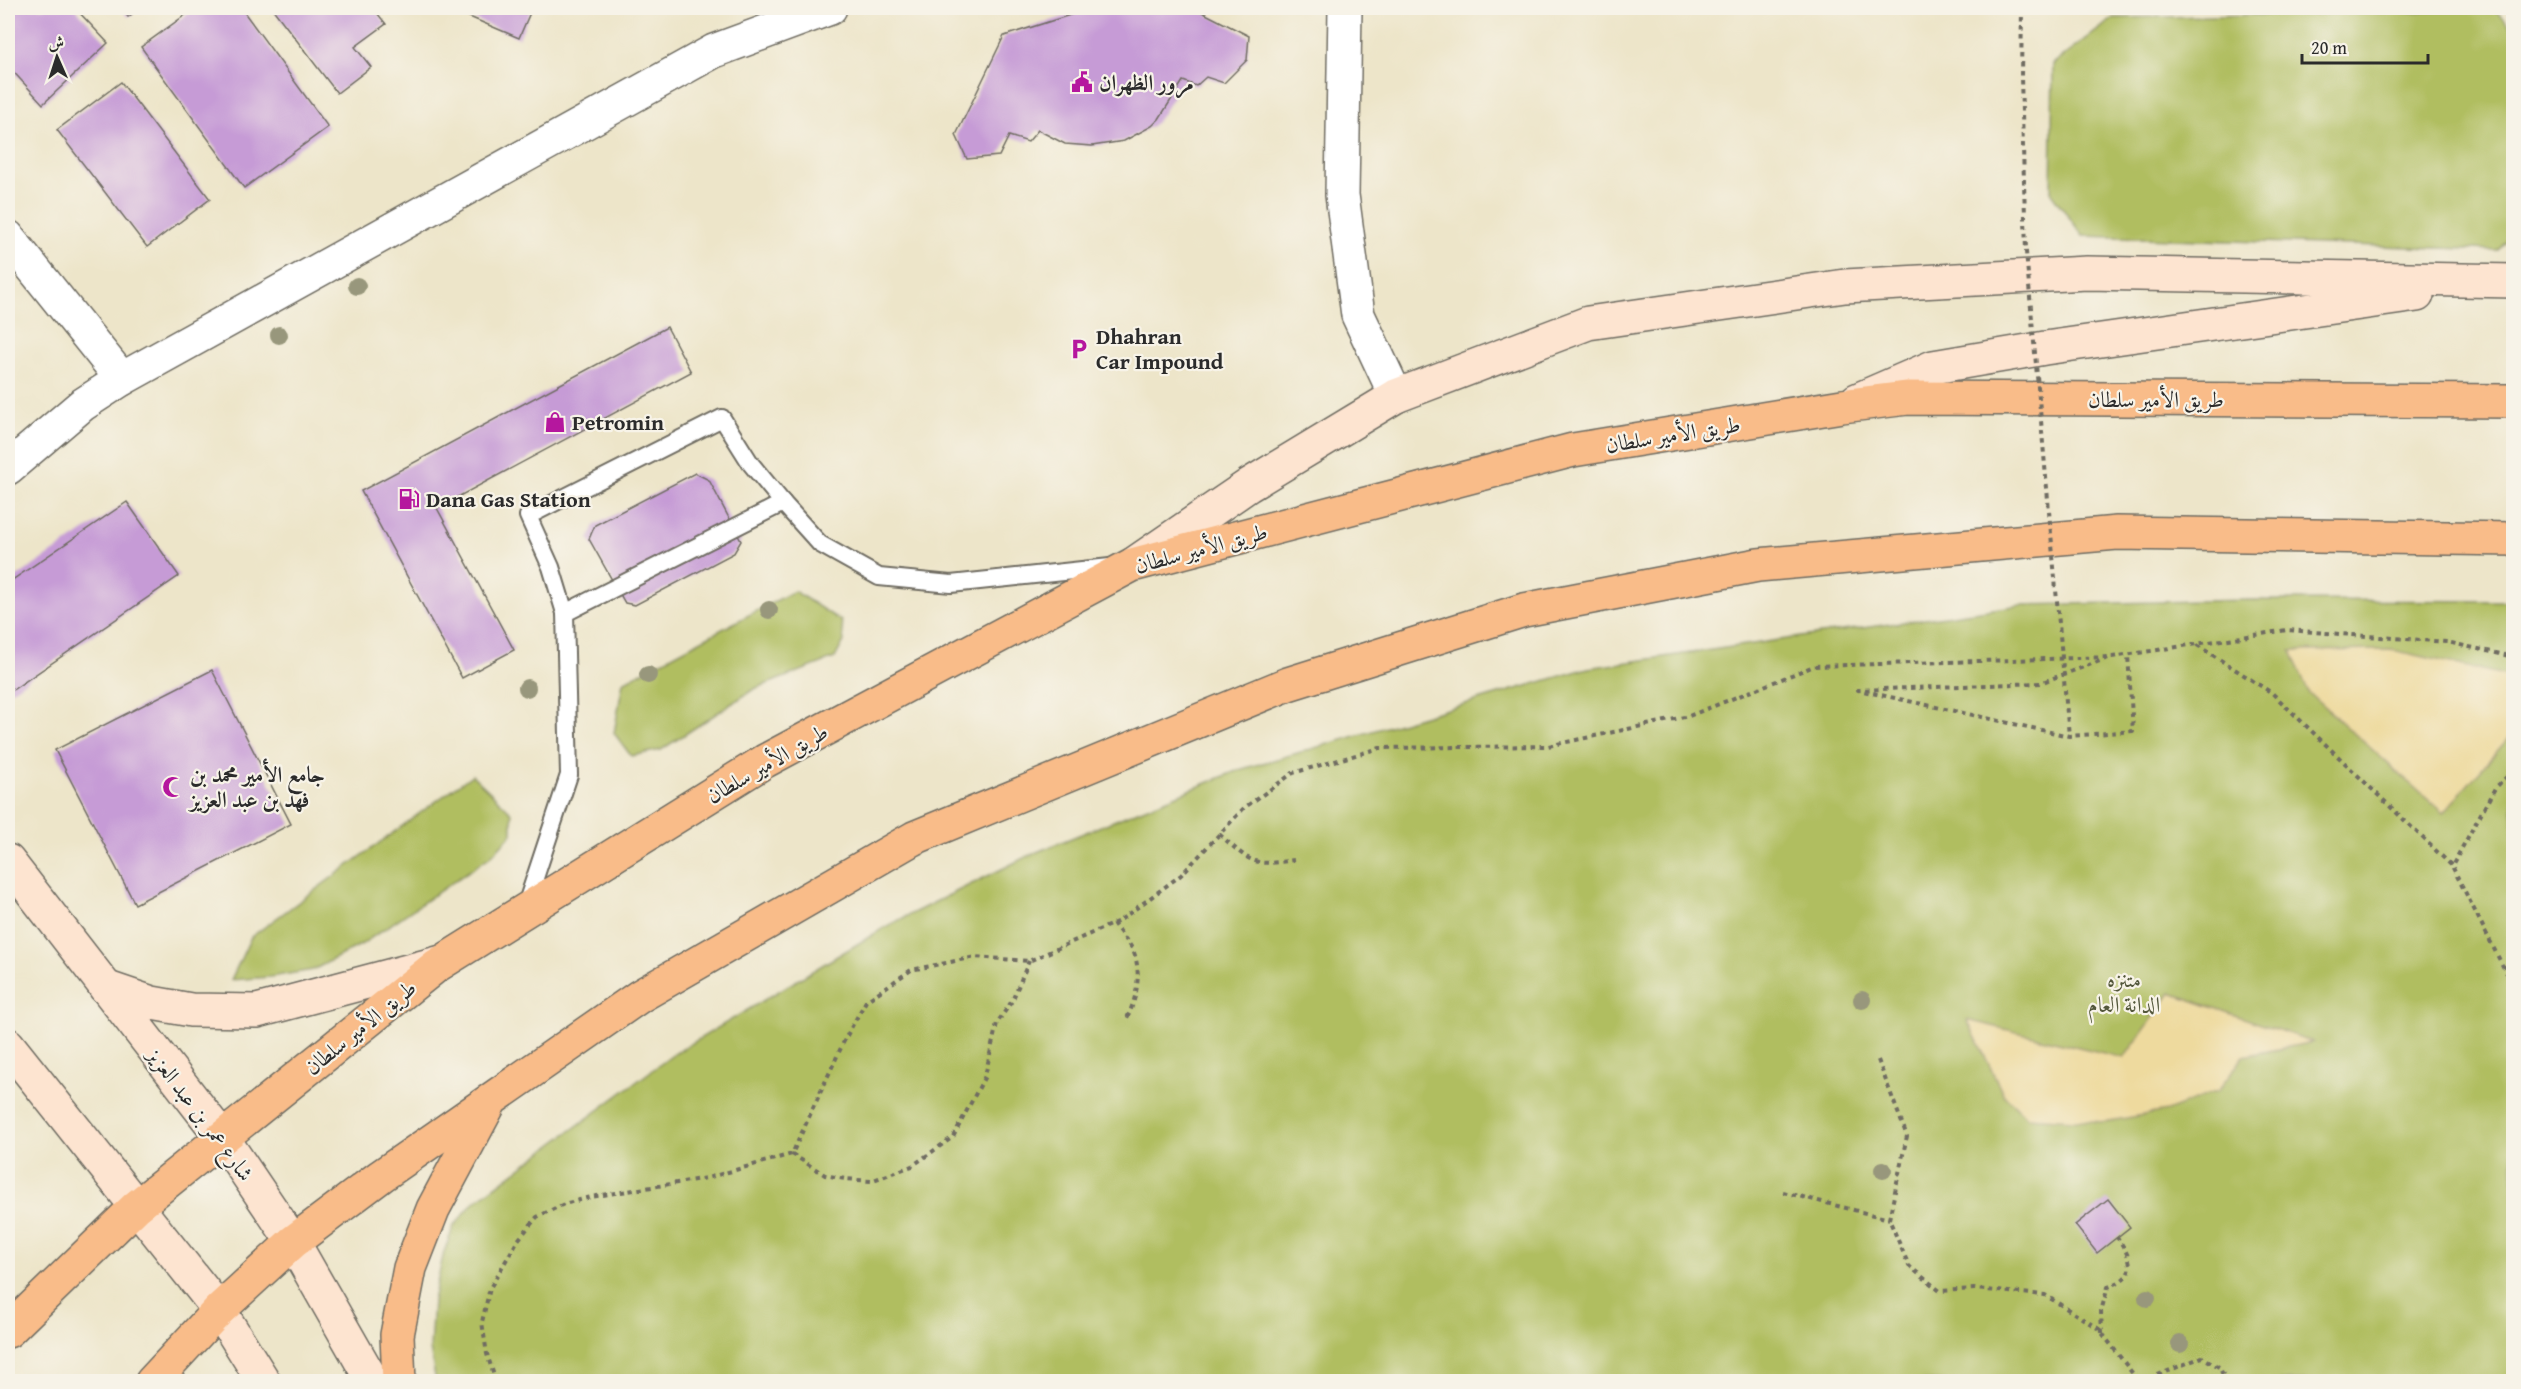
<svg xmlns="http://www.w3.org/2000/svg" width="2521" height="1389" viewBox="0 0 2521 1389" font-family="'Gentium Book Plus',Amiri,serif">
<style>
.green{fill:#b0be60;stroke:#6e7446;stroke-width:1.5}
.sand{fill:#eeda9e;stroke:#8c8264;stroke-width:1.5}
.building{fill:#c69bd6}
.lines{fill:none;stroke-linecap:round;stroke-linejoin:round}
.lane-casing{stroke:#6f6c62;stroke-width:20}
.street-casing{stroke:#6f6c62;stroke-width:36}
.secondary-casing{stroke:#6f6c62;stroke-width:36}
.primary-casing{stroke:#6f6c62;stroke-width:36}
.path{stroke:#6f6c62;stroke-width:4;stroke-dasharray:4.5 4.5;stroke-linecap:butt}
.lane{stroke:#fff;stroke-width:16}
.street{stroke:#fff;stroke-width:33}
.secondary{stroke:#fde4d0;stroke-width:33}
.primary{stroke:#f9bc89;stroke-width:33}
.path-bridge{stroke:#6f6c62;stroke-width:4;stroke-dasharray:4.5 4.5;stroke-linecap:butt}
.tree{fill:#98977b}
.labels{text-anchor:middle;stroke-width:4.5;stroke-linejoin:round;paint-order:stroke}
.poi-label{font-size:22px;font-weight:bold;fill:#2b2b2b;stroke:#f7f3e8;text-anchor:start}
.street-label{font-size:22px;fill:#2b2b2b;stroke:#f7f3e8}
.park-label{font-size:22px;fill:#53573b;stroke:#f7f3e8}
</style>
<rect width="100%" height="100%" fill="#f7f3e8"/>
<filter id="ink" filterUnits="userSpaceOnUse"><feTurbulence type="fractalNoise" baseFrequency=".0167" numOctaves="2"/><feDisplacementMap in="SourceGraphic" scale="12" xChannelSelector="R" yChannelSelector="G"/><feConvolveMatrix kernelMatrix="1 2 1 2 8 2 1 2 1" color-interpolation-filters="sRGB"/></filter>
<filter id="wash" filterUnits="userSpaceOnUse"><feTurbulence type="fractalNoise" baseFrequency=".008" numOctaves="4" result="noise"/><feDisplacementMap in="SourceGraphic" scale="24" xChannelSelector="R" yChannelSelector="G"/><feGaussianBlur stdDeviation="1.35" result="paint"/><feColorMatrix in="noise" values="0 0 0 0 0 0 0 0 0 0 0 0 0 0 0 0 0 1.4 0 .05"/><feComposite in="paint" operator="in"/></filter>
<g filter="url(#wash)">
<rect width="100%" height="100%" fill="#ede5c9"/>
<g class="green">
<polygon points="2495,10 2514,30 2513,235 2498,250 2083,236 2051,193 2053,64 2114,18"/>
<polygon points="794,591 841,621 844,641 835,658 754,689 661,750 631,756 614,733 623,682"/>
<polygon points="2250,600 2513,601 2513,1381 436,1382 430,1349 433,1300 444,1252 454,1226 473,1203 674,1054 889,925 1032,854 1239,770 1588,668 2021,605"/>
<polygon points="472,775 512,813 512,834 491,856 362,944 313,970 270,977 231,980 251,937"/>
</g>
<g class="sand">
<polygon points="2393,650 2513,677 2513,733 2443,813 2309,693 2291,651"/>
<polygon points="2171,993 2313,1042 2244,1056 2218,1091 2167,1111 2104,1122 2027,1117 2004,1095 1967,1020 2124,1058"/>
</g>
<g id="blocks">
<g class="building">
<polygon points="8,8 75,8 108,43 43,104 8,66"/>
<polygon points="121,8 140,8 128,17"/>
<polygon points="195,8 241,8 328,127 244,188 141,47"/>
<polygon points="272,8 373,8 386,24 355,47 371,67 337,93"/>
<polygon points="454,8 532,8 519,38 453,10"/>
<polygon points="1092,8 1194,8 1249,36 1247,60 1224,83 1206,77 1196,86 1183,81 1159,119 1152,126 1124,141 1092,146 1065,144 1038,130 1028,142 1009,136 999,156 967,159 956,135 1004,36"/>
<polygon points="121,82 210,199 147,247 57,130"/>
<polygon points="667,327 691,372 437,508 514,650 462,678 361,491"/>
<polygon points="695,473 709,480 741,541 734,553 635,605 625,603 589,539 595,525"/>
<polygon points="127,502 179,576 8,693 8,583"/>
<polygon points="212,670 291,824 135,904 55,750"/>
<polygon points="2108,1199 2130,1227 2097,1253 2075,1225"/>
</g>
</g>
</g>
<g filter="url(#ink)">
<use href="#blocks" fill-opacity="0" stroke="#6f6c62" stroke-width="1.5"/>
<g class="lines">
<defs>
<g id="lane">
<polyline points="565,613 551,567 528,516 722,418 751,464 783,503"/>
<polyline points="525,908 569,775 565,613 783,503 820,544 879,577 951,584 1110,567"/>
</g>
<g id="street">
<polyline points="1345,8 1342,195 1358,315 1396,396"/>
<polyline points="8,237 122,379"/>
<polyline points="8,468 82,405 122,379 714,51 830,8"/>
</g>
<g id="secondary">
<polyline points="1857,400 1933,367 2045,348 2417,295"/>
<polyline points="1135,563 1249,485 1396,396 1588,323 1845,286 2087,273 2514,281"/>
<polyline points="8,861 222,1137 293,1242 373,1382"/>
<polyline points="105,987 152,1003 191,1010 257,1011 442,962"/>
<polyline points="8,1045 219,1310 264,1382"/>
</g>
<g id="primary">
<polyline points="8,1331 136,1207 436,966 765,761 1132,565 1573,450 1842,406 1908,398 2514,401"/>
<polyline points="152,1382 219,1310 293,1242 381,1176 640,996 914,838 1288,684 1524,610 1758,565 2117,533 2514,539"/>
<polyline points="399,1382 397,1335 410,1268 433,1209 488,1106"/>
</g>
</defs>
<use href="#lane" class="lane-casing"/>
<use href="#street" class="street-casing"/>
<use href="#secondary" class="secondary-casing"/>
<use href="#primary" class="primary-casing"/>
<g class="path">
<polyline points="2197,645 2272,693 2452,866"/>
<polyline points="2108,658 2040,683 1858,690 2069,736 2133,731 2128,655"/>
<polyline points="2514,770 2495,788 2452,866 2514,988"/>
<path d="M1219,834c32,28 32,33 75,26"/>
<path d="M1113,923c6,9 15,18 20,27 9,22 4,48 -6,68"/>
<polyline points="1878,1060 1907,1136 1889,1219 1909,1266 1940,1291 1974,1289 2045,1295 2099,1329 2139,1382"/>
<polyline points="792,1154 825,1175 845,1179 871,1181 912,1166 953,1137 985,1076 997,1023 1012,1001 1029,961"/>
<polyline points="1783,1192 1889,1219"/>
<path d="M2102,1333l-1,-22 7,-24c30,-11 25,-27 9,-50"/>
<polyline points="496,1382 487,1354 482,1322 490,1288 518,1240 537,1217 564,1204 591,1197 707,1178 792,1154 845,1039 866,1001 911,970 975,957 1029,961 1119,921 1181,875 1244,808 1293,773 1380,748 1548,746 1689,716 1814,666 2112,657 2287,630 2447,642 2514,657"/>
<polyline points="2141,1382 2202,1357 2219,1367 2227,1382"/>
</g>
<use href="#lane" class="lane"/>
<use href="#street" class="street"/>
<use href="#secondary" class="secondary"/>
<use href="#primary" class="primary"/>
<polyline class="path-bridge" points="2022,8 2021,77 2026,252 2069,736"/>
</g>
<g class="tree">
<circle cx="357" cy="286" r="9"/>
<circle cx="279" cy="335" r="9"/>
<circle cx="769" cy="610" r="9"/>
<circle cx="648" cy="675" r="9"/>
<circle cx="527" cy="688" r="9"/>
<circle cx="1862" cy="1000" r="9"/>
<circle cx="1883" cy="1170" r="9"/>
<circle cx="2147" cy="1298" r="9"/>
<circle cx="2180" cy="1344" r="9"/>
</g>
</g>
<defs>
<symbol id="civic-bare" viewBox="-9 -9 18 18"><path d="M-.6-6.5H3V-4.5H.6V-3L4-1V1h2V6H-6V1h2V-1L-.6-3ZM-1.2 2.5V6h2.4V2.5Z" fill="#b5179e" stroke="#f7f3e8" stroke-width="2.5" paint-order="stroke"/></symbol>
<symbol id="parking-bare" viewBox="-9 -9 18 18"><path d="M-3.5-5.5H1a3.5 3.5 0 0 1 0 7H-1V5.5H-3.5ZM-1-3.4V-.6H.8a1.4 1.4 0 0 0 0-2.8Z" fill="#b5179e" stroke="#f7f3e8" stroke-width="2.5" paint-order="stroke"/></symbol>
<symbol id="shop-bare" viewBox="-9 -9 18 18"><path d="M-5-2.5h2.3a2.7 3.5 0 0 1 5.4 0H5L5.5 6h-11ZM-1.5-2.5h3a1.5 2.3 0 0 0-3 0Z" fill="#b5179e" stroke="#f7f3e8" stroke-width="2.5" paint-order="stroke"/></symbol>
<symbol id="fuel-bare" viewBox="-9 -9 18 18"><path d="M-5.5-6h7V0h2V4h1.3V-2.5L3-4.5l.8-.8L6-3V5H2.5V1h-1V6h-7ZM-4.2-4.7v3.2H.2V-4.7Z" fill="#b5179e" stroke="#f7f3e8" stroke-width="2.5" paint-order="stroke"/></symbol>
<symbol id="mosque-bare" viewBox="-9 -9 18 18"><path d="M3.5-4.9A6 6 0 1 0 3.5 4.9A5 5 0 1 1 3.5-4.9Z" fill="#b5179e" stroke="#f7f3e8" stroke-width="2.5" paint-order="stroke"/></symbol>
</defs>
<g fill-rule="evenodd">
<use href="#civic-bare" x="1067" y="67" width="30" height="30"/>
<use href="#parking-bare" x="1064" y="334" width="30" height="30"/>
<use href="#shop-bare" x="540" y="407" width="30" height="30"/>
<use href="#fuel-bare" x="394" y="484" width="30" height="30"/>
<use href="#mosque-bare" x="158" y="772" width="30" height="30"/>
</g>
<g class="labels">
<g class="poi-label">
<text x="1099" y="90">مرور الظهران</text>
<text x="1096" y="344">Dhahran<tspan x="1096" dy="25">Car Impound</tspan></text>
<text x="572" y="430">Petromin</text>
<text x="426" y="507">Dana Gas Station</text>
<text x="190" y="782">جامع الأمير محمد بن<tspan x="190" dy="25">فهد بن عبد العزيز</tspan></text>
</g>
<g class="street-label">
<text x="2156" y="407">طريق الأمير سلطان</text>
<text transform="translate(1673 434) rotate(-9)" y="8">طريق الأمير سلطان</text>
<text transform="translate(1201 548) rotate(-15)" y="8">طريق الأمير سلطان</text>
<text transform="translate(767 763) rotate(-30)" y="8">طريق الأمير سلطان</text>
<text transform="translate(360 1027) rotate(-39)" y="8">طريق الأمير سلطان</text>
<text transform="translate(201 1114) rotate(53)" y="8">شارع عمر بن عبد العزيز</text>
</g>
<g class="park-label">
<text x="2124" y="987">متنزه<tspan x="2124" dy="25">الدانة العام</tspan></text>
</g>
</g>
<rect width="2521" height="1389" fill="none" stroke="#f7f3e8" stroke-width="30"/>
<g transform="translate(57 57) rotate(357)" stroke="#f7f3e8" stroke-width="4.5" paint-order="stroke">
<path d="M0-4.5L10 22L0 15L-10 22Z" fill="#2b2b2b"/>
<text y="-9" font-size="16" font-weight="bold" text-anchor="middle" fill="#2b2b2b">ش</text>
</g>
<path d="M2302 54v9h126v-9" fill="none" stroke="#2b2b2b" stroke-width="3"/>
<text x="2311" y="54" font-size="18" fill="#2b2b2b" stroke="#f7f3e8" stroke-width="4.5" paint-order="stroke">20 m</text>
</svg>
